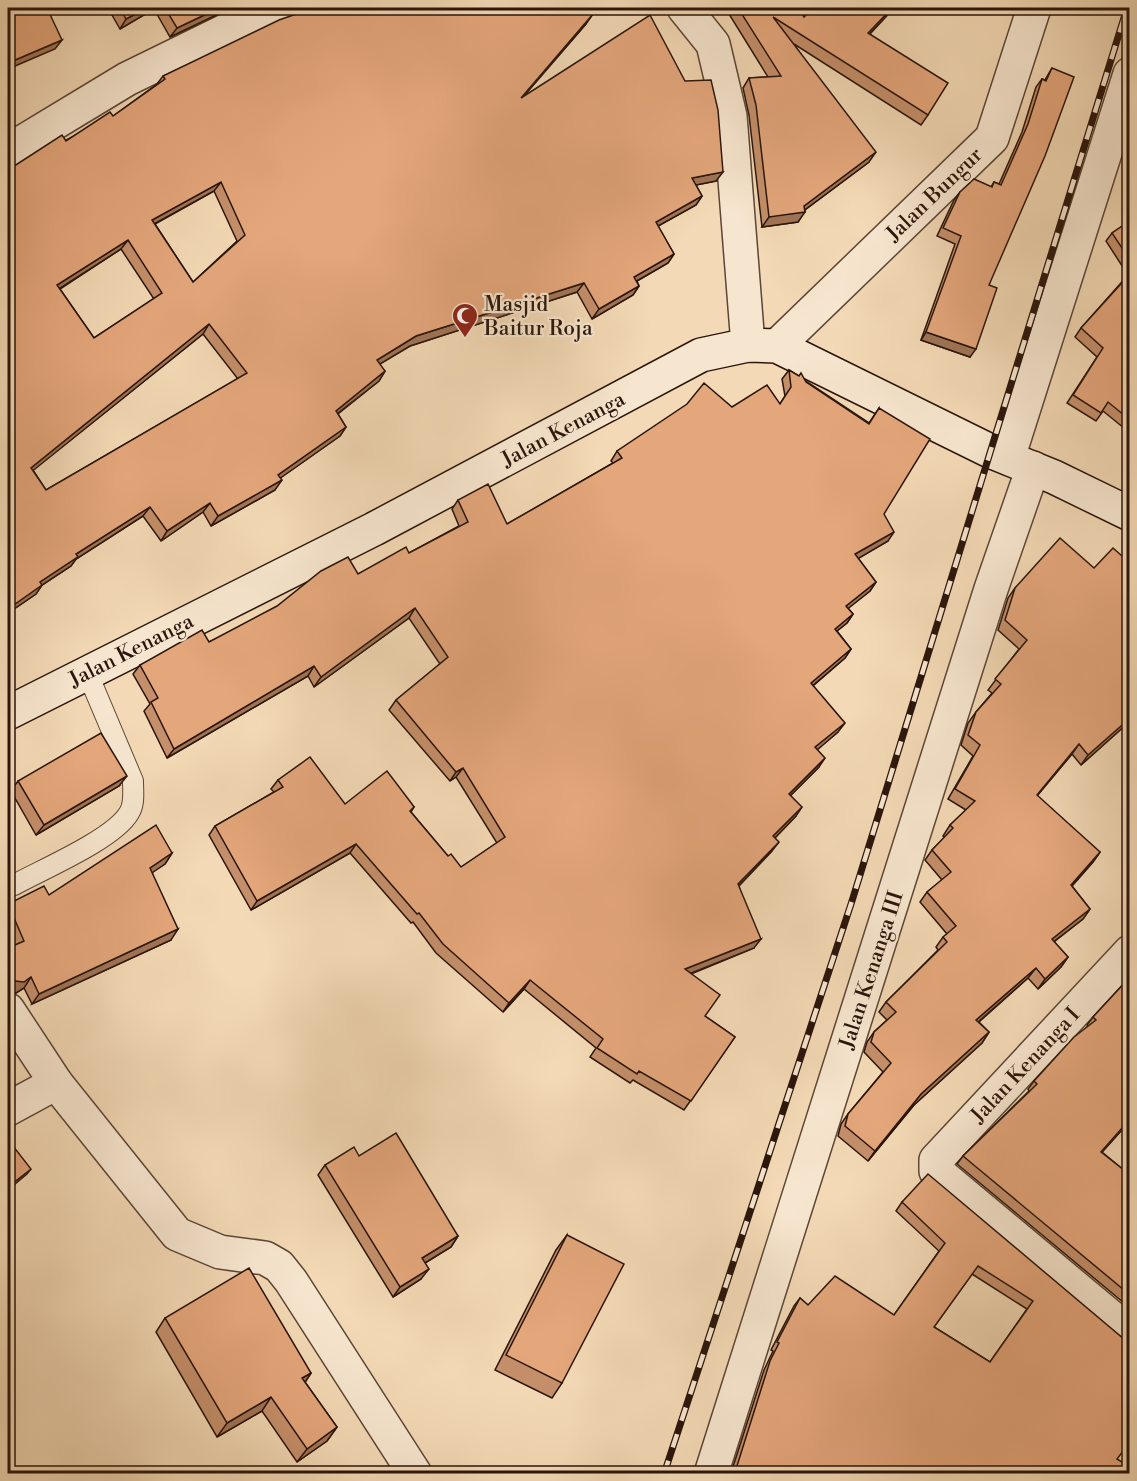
<svg xmlns="http://www.w3.org/2000/svg" width="1137" height="1481" viewBox="0 0 1137 1481" font-family="'Libre Bodoni',serif">
<style>
.lines{fill:none;stroke-linecap:round;stroke-linejoin:round}
.service-casing{stroke:#5c4636;stroke-width:22}
.minor-casing{stroke:#5c4636;stroke-width:36}
.secondary-casing{stroke:#2a150b;stroke-width:36}
.service{stroke:#f7e6cf;stroke-width:20}
.minor{stroke:#f7e6cf;stroke-width:33}
.secondary{stroke:#f7e6cf;stroke-width:33}
.rail-casing{stroke:#2a150b;stroke-width:7}
.rail{stroke:#f7e6cf;stroke-width:4.5;stroke-dasharray:14;stroke-linecap:butt}
.wall{fill:#c48f6a;stroke:#2a150b;stroke-width:1.5;fill-rule:evenodd}
.shaded-wall{fill:#a07456;stroke:#2a150b;stroke-width:1.5}
.building{fill:#e4a67b;stroke:#2a150b;stroke-width:1.5;fill-rule:evenodd}
.labels{text-anchor:middle;stroke-width:4.5;stroke-linejoin:round;paint-order:stroke}
.street-label{font-size:21px;fill:#2a150b;stroke:#f7e6cf}
.poi-label{font-size:21px;fill:#2a150b;stroke:#f7e6cf;text-anchor:start}
</style>
<rect width="100%" height="100%" fill="#f3d9b5"/>
<filter id="stains"><feTurbulence type="fractalNoise" baseFrequency=".00333" numOctaves="4"/><feColorMatrix values="0 0 0 0 .2 0 0 0 0 .09 0 0 0 0 .02 0 0 0 .5 -.17"/></filter>
<radialGradient id="worn" r=".72"><stop offset=".6" stop-color="#630" stop-opacity="0"/><stop offset="1" stop-color="#630" stop-opacity=".3"/></radialGradient>
<g class="lines">
<defs>
<path id="service" d="M8,884l6,1c29,-16 100,-46 115,-72 6,-9 4,-21 4,-32l-46,-109"/>
<g id="minor">
<polyline points="684,8 713,44 730,116 748,345"/>
<polyline points="8,151 127,79 266,11 281,8"/>
<polyline points="777,346 992,138 1034,8"/>
<polyline points="1008,458 1130,74"/>
<polyline points="1130,952 936,1160 936,1171 1130,1333"/>
<polyline points="8,1010 56,1083 177,1234 220,1252 265,1258 279,1266 291,1281 415,1474"/>
<polyline points="8,1109 56,1083"/>
<polyline points="711,1474 991,589 1033,468"/>
</g>
<polyline id="secondary" points="8,713 374,529 701,355 748,345 777,346 990,451 1054,477 1130,514"/>
</defs>
<use href="#service" class="service-casing"/>
<use href="#minor" class="minor-casing"/>
<use href="#secondary" class="secondary-casing"/>
<use href="#service" class="service"/>
<use href="#minor" class="minor"/>
<use href="#secondary" class="secondary"/>
<defs>
<polyline id="rail" points="664,1474 852,901 1127,8"/>
</defs>
<use href="#rail" class="rail-casing"/>
<use href="#rail" class="rail"/>
</g>
<g class="wall">
<polygon points="108,8 231,8 170,37 154,9 120,29"/>
<path d="M299,8h290l-3,16 -62,72 192,85 -20,4 6,11 -6,9 -38,21 16,28 -6,9 -31,18 2,5 -6,9 -41,24 -15,-27 -167,54 -31,18 6,7 -6,10 -41,33 8,13 -6,9 -60,42 -5,12 -64,36 -8,-14 -42,29 -18,-25 -67,43 -5,7 -29,19 -6,9 -28,19v-443l105,-54 44,-32 6,-8 136,-63zM214,191l23,50 -44,41 -38,-58zM121,249l33,50 -60,39 -34,-49zM203,334l35,45 -192,111 -13,-20z"/>
<polygon points="733,8 798,8 804,17 813,8 894,8 870,34 928,115 921,125 794,44 869,162 805,210 798,222 762,227 749,115 743,88 749,78 768,77 729,14"/>
<polygon points="1052,68 989,285 970,357 921,340 955,244 937,236 954,200 960,192 991,187 994,182 999,184 1022,132 1036,87 1042,79 1045,80"/>
<polygon points="1130,221 1130,433 1103,411 1096,421 1067,403 1097,357 1075,337 1081,328 1128,275 1106,241 1112,233"/>
<polygon points="789,370 869,423 879,408 884,514 888,541 858,558 876,582 870,591 848,608 853,614 847,623 837,631 851,649 845,658 813,686 838,732 817,749 819,767 791,795 796,816 775,838 772,851 739,886 754,948 691,974 705,1016 735,1037 684,1110 633,1080 630,1083 590,1057 596,1048 524,989 503,1012 436,953 413,922 411,923 350,853 251,910 209,835 215,826 274,792 271,789 278,780 345,804 414,807 411,812 448,856 461,867 497,843 456,777 450,781 389,710 396,700 440,664 409,618 314,687 308,676 167,758 144,711 150,704 133,674 140,665 209,642 358,574 409,553 459,526 452,509 458,500 507,524 613,463 611,461 617,451 732,407 780,404 785,396 782,379"/>
<polygon points="1130,563 1130,723 1129,722 1081,765 1072,754 1037,796 1100,852 1093,862 1072,886 1090,909 1083,919 1054,942 1068,957 1061,967 1038,989 1028,978 979,1022 989,1032 982,1043 914,1105 868,1161 838,1136 841,1124 848,1114 883,1072 864,1052 867,1042 874,1032 887,1020 879,1012 886,1002 938,950 936,947 943,937 947,934 920,902 927,892 942,880 925,860 932,850 945,837 943,836 950,825 966,810 948,799 973,756 961,745 968,723 976,712 992,693 988,690 1019,649 998,630 1008,598 1015,588 1094,568"/>
<polygon points="18,781 119,786 36,835 11,791"/>
<polygon points="172,853 165,864 152,872 171,940 32,1004 24,988 16,993 8,991 13,946 8,932 8,904 49,895"/>
<polygon points="1130,977 1130,1121 1102,1152 1130,1175 1130,1308 957,1164 963,1156 1029,1091 1028,1089 1034,1081 1088,1026 1087,1025 1093,1017"/>
<polygon points="359,1156 458,1236 451,1247 425,1263 421,1279 393,1297 318,1175 325,1165"/>
<path d="M902,1202l222,137 -7,120 13,14h-399l33,-103 9,-19 -2,-1 23,-44 6,-8 8,7 86,10 45,-64 -43,-40zM972,1274l55,35 -37,53 -56,-35z"/>
<polygon points="567,1235 562,1383 552,1398 495,1370 556,1250"/>
<polygon points="165,1318 311,1373 305,1382 337,1427 327,1441 297,1462 262,1411 217,1437 156,1332"/>
</g>
<g class="shaded-wall">
<polygon points="147,8 155,8 154,9 120,29 126,19"/>
<polygon points="219,8 231,8 170,37 177,28"/>
<polygon points="892,8 894,8 861,43 868,33"/>
<polygon points="593,14 586,24 514,107 521,98"/>
<polygon points="62,40 55,49 8,69 8,63"/>
<polygon points="876,152 869,162 802,212 805,212 798,222 762,227 769,217 804,206"/>
<polygon points="723,172 716,181 686,187 692,178"/>
<polygon points="221,182 214,191 145,229 152,220"/>
<polygon points="702,196 696,205 649,231 656,222"/>
<polygon points="128,240 121,249 51,294 57,285"/>
<polygon points="674,254 668,263 628,286 634,277"/>
<polygon points="584,283 577,292 410,346 370,370 377,360 416,336"/>
<polygon points="639,286 633,295 592,319 599,309"/>
<polygon points="209,324 203,334 25,477 31,468"/>
<polygon points="926,332 976,349 970,357 921,340"/>
<polygon points="385,371 379,381 329,420 336,411"/>
<polygon points="346,427 340,436 272,484 278,475"/>
<polygon points="282,480 275,490 211,526 218,516"/>
<polygon points="210,503 203,512 161,541 167,531"/>
<polygon points="150,507 143,516 76,559 71,566 42,585 36,594 8,613 8,609 40,582 76,554"/>
<polygon points="894,532 888,541 849,564 855,554"/>
<polygon points="876,582 870,591 840,615 846,606"/>
<polygon points="415,608 409,618 314,687 321,677"/>
<polygon points="853,614 847,623 828,638 835,629"/>
<polygon points="851,649 845,658 804,693 811,683"/>
<polygon points="314,666 308,676 167,758 174,749"/>
<polygon points="1130,718 1129,722 1081,765 1088,755"/>
<polygon points="845,723 838,732 809,757 815,747"/>
<polygon points="1079,744 1072,754 1029,805 1037,795"/>
<polygon points="825,758 819,767 783,803 789,794"/>
<polygon points="463,768 456,777 450,781 456,772"/>
<polygon points="127,776 119,786 36,835 44,825"/>
<polygon points="802,807 796,816 767,846 773,836"/>
<polygon points="779,842 772,851 732,893 738,884"/>
<polygon points="356,844 350,853 251,910 257,901"/>
<polygon points="1100,852 1093,862 1064,895 1071,885"/>
<polygon points="172,853 165,864 143,879 150,868"/>
<polygon points="1090,909 1083,919 1044,949 1052,939"/>
<polygon points="178,929 171,940 32,1004 39,994"/>
<polygon points="761,939 754,948 679,978 685,969"/>
<polygon points="1068,957 1061,967 1038,989 1045,979"/>
<polygon points="1036,968 1028,978 969,1030 976,1020"/>
<polygon points="31,977 24,988 16,993 8,991 8,983"/>
<polygon points="530,980 524,989 503,1012 509,1003"/>
<polygon points="989,1032 982,1043 914,1105 868,1161 875,1151 921,1094"/>
<polygon points="1130,1119 1130,1121 1095,1160 1101,1152"/>
<polygon points="31,1169 27,1174 8,1190 8,1187"/>
<polygon points="458,1236 451,1247 415,1269 422,1258"/>
<polygon points="429,1269 421,1279 393,1297 400,1287"/>
<polygon points="311,1373 302,1387 302,1378"/>
<polygon points="271,1397 262,1411 217,1437 227,1423"/>
<polygon points="337,1427 327,1441 297,1462 307,1449"/>
<polygon points="736,1469 748,1473 733,1473"/>
</g>
<g class="building">
<polygon points="8,8 47,8 62,40 8,63"/>
<polygon points="120,8 147,8 126,19"/>
<polygon points="165,8 219,8 177,28"/>
<path d="M303,8h286l4,6 -72,84 129,-83 35,66 26,-1 7,30 5,62 -31,6 10,18 -46,26 18,32 -40,23 5,9 -40,23 -15,-26 -168,53 -39,24 8,11 -49,40 10,16 -68,48 4,5 -64,36 -8,-13 -43,28 -17,-24 -74,47 2,3 -38,25 2,3 -34,24v-439l54,-35 4,6 44,-29 3,4 52,-37 -2,-3 116,-56 20,-7zM221,182l24,53 -52,47 -41,-62zM128,240l34,53 -68,45 -37,-53zM209,324l38,49 -201,117 -15,-22z"/>
<polygon points="738,8 798,8 804,17 813,8 892,8 868,33 948,83 928,115 773,17 876,152 804,206 805,212 769,217 756,105 749,78 781,76"/>
<polygon points="1052,68 1074,77 1045,156 989,285 997,288 976,349 926,332 961,236 943,228 960,192 974,179 992,187 994,182 1001,185 1028,124 1042,79 1046,81"/>
<polygon points="1130,221 1130,260 1112,233"/>
<polygon points="1130,274 1130,420 1108,402 1101,413 1073,395 1103,348 1081,328"/>
<polygon points="789,370 799,376 801,373 806,382 869,424 879,408 930,439 884,514 894,532 855,554 876,582 846,606 853,614 835,629 851,649 811,683 845,723 815,747 825,758 789,794 802,807 773,836 779,842 738,884 761,939 685,969 720,995 705,1016 735,1037 691,1101 639,1071 637,1074 597,1048 603,1039 530,980 509,1003 443,944 419,913 417,914 356,844 257,901 215,826 283,787 278,780 310,757 345,804 387,771 412,804 414,807 410,811 448,856 451,854 461,867 505,837 463,768 456,772 396,700 448,657 415,608 321,677 314,666 174,749 151,702 158,698 140,665 202,630 209,642 277,606 321,571 348,557 358,574 406,547 409,553 468,522 458,500 488,484 507,524 622,458 617,451 687,404 704,383 732,407 767,385 780,404 791,387"/>
<polygon points="1060,538 1094,568 1113,548 1130,563 1130,718 1088,755 1079,744 1037,795 1100,852 1071,885 1090,909 1052,939 1068,957 1045,979 1036,968 976,1020 989,1032 921,1094 875,1151 845,1126 848,1114 891,1063 871,1042 874,1032 896,1012 886,1002 947,942 943,937 956,926 927,892 951,872 932,850 953,828 950,825 975,801 955,789 980,745 968,735 976,712 1001,684 995,679 1027,640 1005,620 1015,588"/>
<polygon points="101,733 127,776 44,825 18,781"/>
<polygon points="156,825 172,853 150,868 178,929 39,994 31,977 24,982 15,981 8,983 8,948 24,941 8,904 44,886 49,895"/>
<polygon points="1130,977 1130,1119 1101,1152 1130,1175 1130,1295 963,1156 1037,1084 1034,1081 1074,1037 1096,1020 1093,1017"/>
<polygon points="396,1133 458,1236 422,1258 429,1269 400,1287 325,1165 354,1147 359,1156"/>
<polygon points="13,1146 31,1169 8,1187 8,1151"/>
<path d="M928,1174l196,165 6,2v101l-13,17 13,8v6h-382l-12,-4 34,-108 9,-18 -2,-1 23,-44 8,7 27,-29 59,39 51,-72 -43,-41zM978,1266l55,35 -43,61 -56,-35z"/>
<polygon points="567,1235 624,1264 562,1383 506,1355"/>
<polygon points="249,1268 311,1373 302,1378 337,1427 307,1449 271,1397 227,1423 165,1318"/>
</g>
<defs>
<symbol id="mosque-pin" viewBox="-11 -11 22 30"><path d="M0 17L-7.5 6A9.5 9.5 0 1 1 7.5 6Z" fill="#8f2418" stroke="#f7e6cf"/><path d="M3.5-4.9A6 6 0 1 0 3.5 4.9A5 5 0 1 1 3.5-4.9Z" fill="#fff"/></symbol>
</defs>
<g fill-rule="evenodd">
<use href="#mosque-pin" x="450" y="301" width="30" height="40"/>
</g>
<g class="labels">
<g class="street-label">
<text transform="translate(934 194) rotate(-44)" y="7">Jalan Bungur</text>
<text transform="translate(563 429) rotate(-28)" y="7">Jalan Kenanga</text>
<text transform="translate(131 650) rotate(-27)" y="7">Jalan Kenanga</text>
<text transform="translate(871 970) rotate(-72)" y="7">Jalan Kenanga III</text>
<text transform="translate(1025 1065) rotate(-47)" y="7">Jalan Kenanga I</text>
</g>
<g class="poi-label">
<text x="484" y="311">Masjid<tspan x="484" dy="24">Baitur Roja</tspan></text>
</g>
</g>
<rect width="1137" height="1481" fill="none" stroke="#f3d9b5" stroke-width="30"/>
<rect x="9" y="9" width="1119" height="1463" fill="none" stroke="#2a150b" stroke-width="3"/>
<rect x="15" y="15" width="1107" height="1451" fill="none" stroke="#2a150b" stroke-width="1.5"/>
<rect width="100%" height="100%" filter="url(#stains)"/>
<rect width="100%" height="100%" fill="url(#worn)"/>
</svg>
